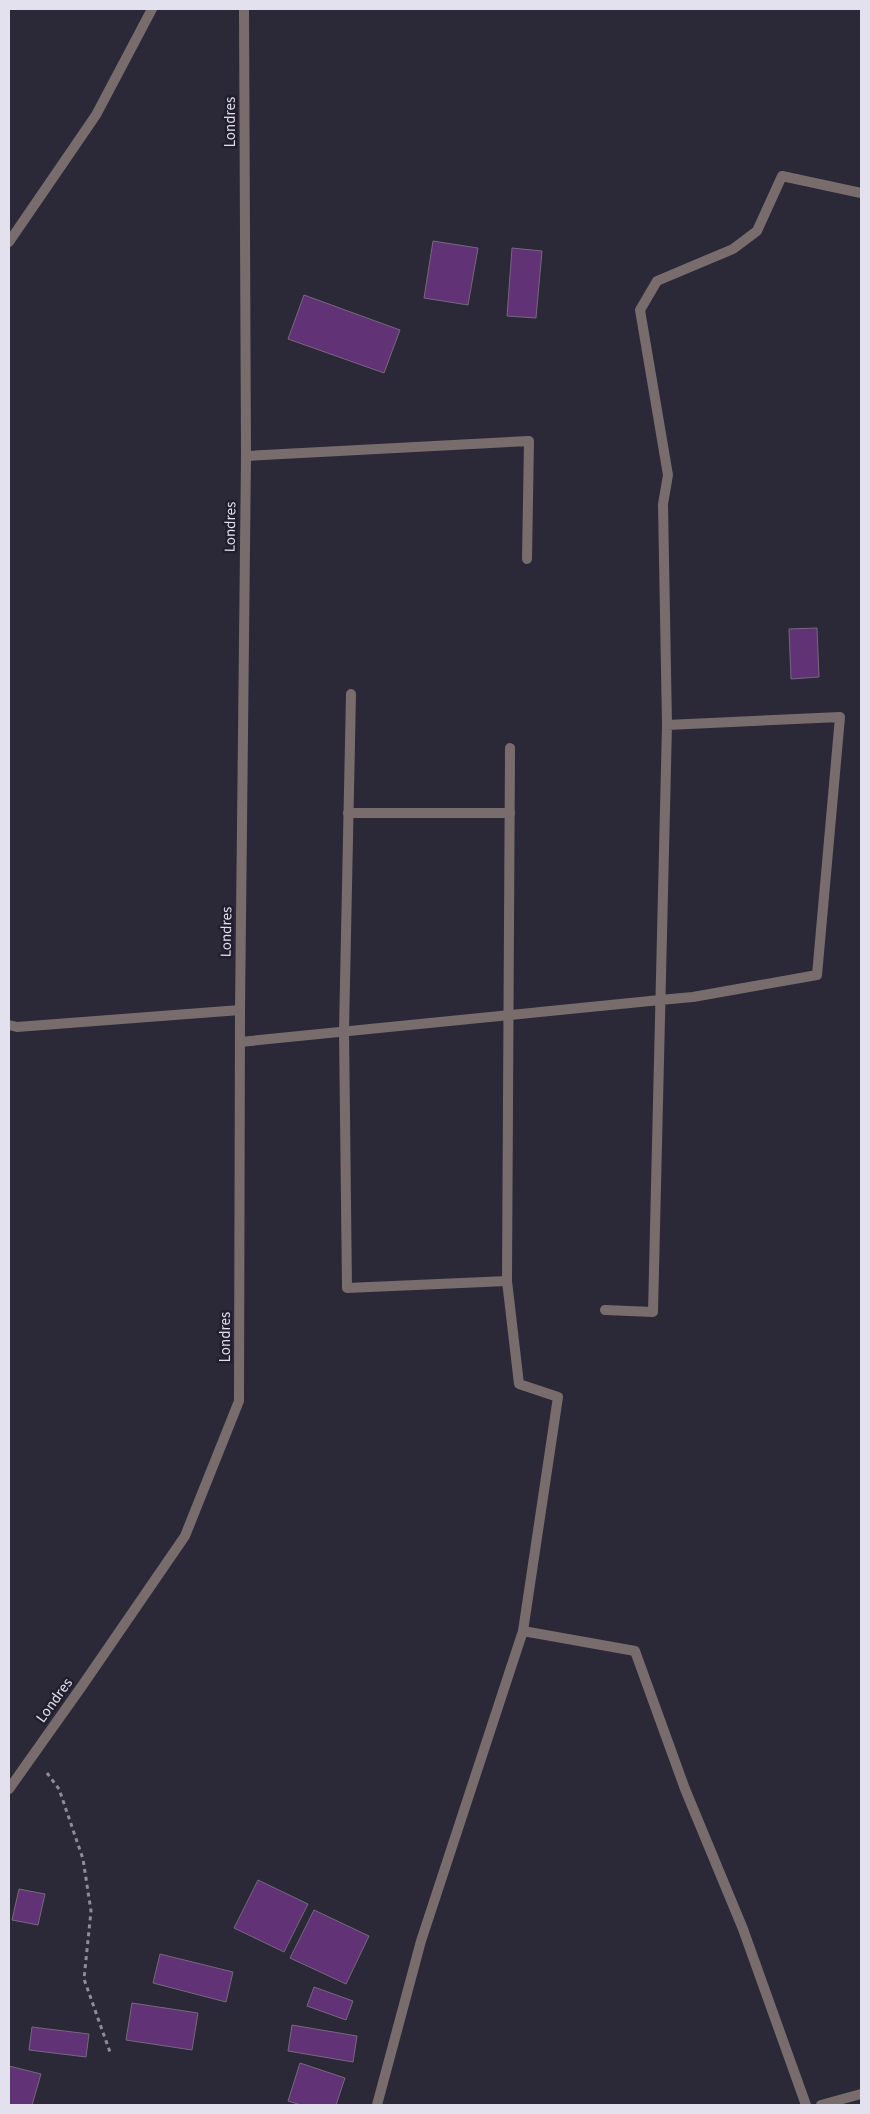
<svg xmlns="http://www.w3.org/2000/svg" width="870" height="2114" viewBox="0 0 870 2114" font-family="'Source Sans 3',sans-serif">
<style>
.building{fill:#623277;stroke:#75697b}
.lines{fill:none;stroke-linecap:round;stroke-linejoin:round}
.path{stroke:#8f8c9a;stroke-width:3;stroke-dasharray:4 4;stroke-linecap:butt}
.street{stroke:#786d6c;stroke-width:10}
.labels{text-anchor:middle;stroke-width:5;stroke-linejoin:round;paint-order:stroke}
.street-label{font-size:15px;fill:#e3e1ed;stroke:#211e2e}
</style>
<rect width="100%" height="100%" fill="#2b2838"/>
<g class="building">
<polygon points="433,241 478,248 468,305 424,298"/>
<polygon points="512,248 542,251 536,318 507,316"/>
<polygon points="304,295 400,330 384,373 288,339"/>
<polygon points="817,628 819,677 791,679 789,629"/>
<polygon points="258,1880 308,1904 284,1952 234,1928"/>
<polygon points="19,1889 45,1894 38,1925 12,1920"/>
<polygon points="314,1910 369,1936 346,1984 290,1958"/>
<polygon points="160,1954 233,1972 226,2002 153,1983"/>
<polygon points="314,1987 353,2001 346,2020 307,2006"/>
<polygon points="132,2003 198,2013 192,2050 126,2040"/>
<polygon points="292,2025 357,2036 353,2062 288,2051"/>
<polygon points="32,2027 89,2034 86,2057 29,2050"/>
<polygon points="300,2063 345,2078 336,2105 301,2105 288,2101"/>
<polygon points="9,2066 41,2074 32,2105 9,2105"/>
</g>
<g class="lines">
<polyline class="path" points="47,1773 59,1789 83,1859 91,1911 84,1979 111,2055"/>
<g class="street">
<polyline points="9,242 96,115 152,9"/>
<polyline points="246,456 529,441 527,559"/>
<polyline points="351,694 344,1031 347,1288 507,1281"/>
<polyline points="667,725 663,504 668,475 640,310 657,281 733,249 757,231 782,176 861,193"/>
<polyline points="510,748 507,1281 519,1384 558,1397 523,1631"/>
<polyline points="348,813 510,813"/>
<polyline points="9,1025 17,1027 240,1010"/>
<polyline points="240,1042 660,1000 693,997 817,975 840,717 667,725 653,1312 605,1310"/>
<polyline points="9,1789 82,1686 185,1536 239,1401 240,1010 246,456 244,9"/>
<polyline points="377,2105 421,1941 523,1631 635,1651 685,1789 743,1929 806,2105"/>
<polyline points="821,2105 861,2094"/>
</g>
</g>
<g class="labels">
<g class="street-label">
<text transform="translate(230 122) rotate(-90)" y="5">Londres</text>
<text transform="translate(230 527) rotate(-89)" y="5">Londres</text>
<text transform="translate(226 932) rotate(-89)" y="5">Londres</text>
<text transform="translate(225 1337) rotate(-90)" y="5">Londres</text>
<text transform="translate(54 1700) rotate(-54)" y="5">Londres</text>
</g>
</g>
<rect width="870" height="2114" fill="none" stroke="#e3e1ed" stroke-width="20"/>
</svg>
